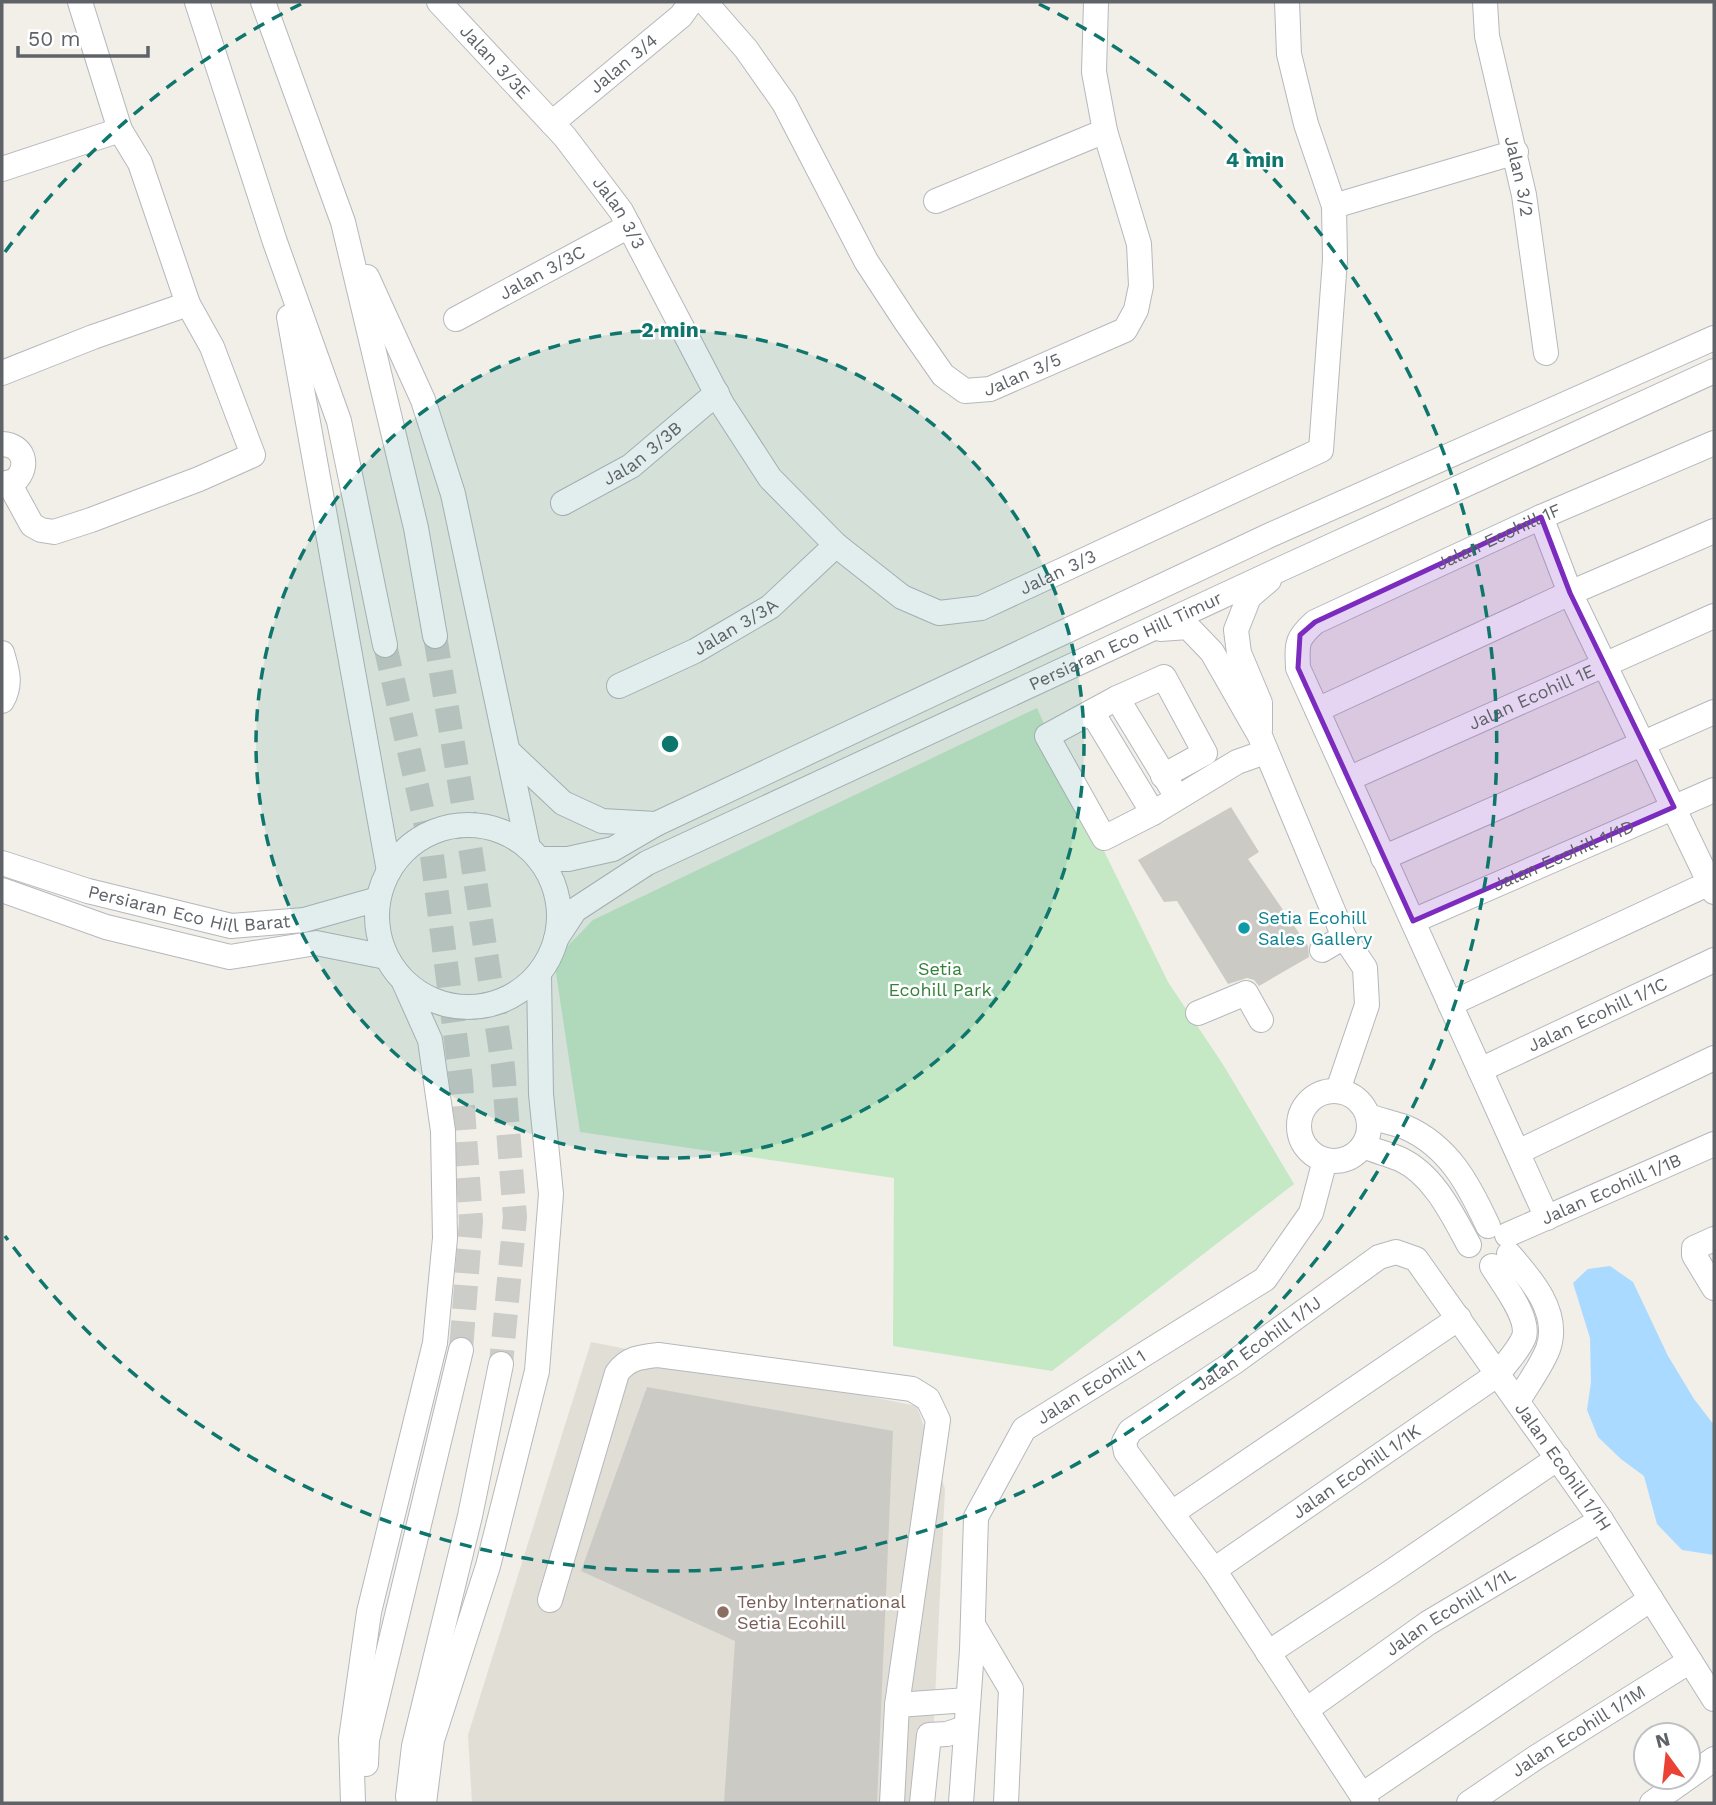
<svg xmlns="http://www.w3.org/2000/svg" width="1716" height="1805" viewBox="0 0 1716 1805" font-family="'Work Sans',sans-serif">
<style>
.education{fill:#e1ded6}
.green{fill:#c5e8c5}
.water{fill:#aadaff}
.building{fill:#cccac5}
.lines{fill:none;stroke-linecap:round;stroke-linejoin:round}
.minor-tunnel{stroke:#ccccc8;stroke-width:24;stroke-dasharray:24 12;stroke-linecap:butt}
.minor-casing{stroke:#b5b8bc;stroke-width:26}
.minor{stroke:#fff;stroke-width:24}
.marked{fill:#7b2cbf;fill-opacity:0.2;stroke:#7b2cbf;stroke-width:5;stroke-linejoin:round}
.ring{fill:none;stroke:#0f766e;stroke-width:3.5;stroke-dasharray:12 9}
.culture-dot{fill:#0f9aa8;stroke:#fff;stroke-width:2.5}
.education-dot{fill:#8d6e63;stroke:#fff;stroke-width:2.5}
.labels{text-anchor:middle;stroke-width:5;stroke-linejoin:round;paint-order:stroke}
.street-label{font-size:18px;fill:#5f6368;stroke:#fff}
.culture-label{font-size:18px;fill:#0d838f;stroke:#fff;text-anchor:start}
.park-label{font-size:18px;fill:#348238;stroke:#fff}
.education-label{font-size:18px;fill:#785e54;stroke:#fff;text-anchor:start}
.centre{fill:#0f766e;stroke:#fff;stroke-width:3.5}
.ring-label{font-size:21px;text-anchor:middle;font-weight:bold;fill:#0f766e;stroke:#fff;stroke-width:5;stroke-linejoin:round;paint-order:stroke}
</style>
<rect width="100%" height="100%" fill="#f1efe8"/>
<polygon class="education" points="591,1342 917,1406 945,1489 930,1803 472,1803 468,1735"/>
<polygon class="green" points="1037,708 1063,767 1168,982 1224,1066 1294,1184 1052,1371 893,1346 894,1178 580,1132 554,960 593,920"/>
<polygon class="water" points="1610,1266 1633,1282 1668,1356 1694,1399 1714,1425 1714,1555 1682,1550 1657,1524 1644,1476 1621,1459 1598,1437 1587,1410 1591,1382 1590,1338 1573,1283 1588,1269"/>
<g class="building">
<polygon points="1231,807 1259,852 1248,859 1308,946 1309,957 1259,986 1254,980 1247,978 1228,984 1177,901 1164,902 1138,860"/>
<polygon points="647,1387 893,1431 877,1803 724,1803 735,1641 581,1571"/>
</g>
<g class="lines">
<g class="minor-tunnel">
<polyline points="435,636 471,853 503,1067 515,1217 501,1364"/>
<polyline points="385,645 431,848 461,1080 471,1221 461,1350"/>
</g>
<defs>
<g id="minor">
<polyline points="197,2 275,242 339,421 385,645"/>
<polyline points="263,2 343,222 416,528 435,636"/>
<path id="s1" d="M439,2l126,135 56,74 101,193 48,74 66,67 66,52 37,16 42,-5 340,-158 14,-190 -1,-54 -28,-82 -17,-70 -2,-52"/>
<path id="s2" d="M705,2l41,47 38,54 82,158 40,61 37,53 22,16 25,-2 135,-59 11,-20 5,-24 -2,-42 -34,-113 -11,-59 2,-70"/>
<path id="s3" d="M1485,2l2,34 37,159 22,158"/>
<path id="s4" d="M552,123l129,-107 10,-14"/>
<polyline points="2,169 120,130"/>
<polyline points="936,201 1105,131"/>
<polyline points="1334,206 1516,152"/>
<polyline points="367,277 423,400 453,494 528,847"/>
<polyline points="289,317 389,871"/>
<path id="s5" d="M456,319l173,-93"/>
<polyline points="2,373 93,337 188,304"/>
<path d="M2,444c22,1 28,22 13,37l-13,3"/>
<polyline points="9,483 32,525 41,530 54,532 91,520 199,479 253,455 212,347 188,304 140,163 120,130 80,2"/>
<path id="s6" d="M563,503l68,-37 86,-73"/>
<polyline points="1541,517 1570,593 1714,892"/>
<polyline points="1160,629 1188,627 1212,652 1260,736 1344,937 1365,968 1367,1005 1338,1090"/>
<path d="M2,653c5,17 10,31 0,48"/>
<path id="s7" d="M619,686l76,-35 75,-44 66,-62"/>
<polyline points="1117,698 1171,787"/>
<polyline points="1317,710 1570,593 1714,531"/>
<polyline points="1092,712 1153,813"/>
<polyline points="1260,730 1260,703 1239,653 1236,630 1249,597 1269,580"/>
<polyline points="510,753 563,803 602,821 656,824"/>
<polyline points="1163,776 1205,753 1164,677 1117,698 1047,736 1104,838 1153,813 1237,762 1265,752"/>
<path id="s8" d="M1348,779l366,-163"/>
<circle cx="468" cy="916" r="91"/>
<polyline points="1383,858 1714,712"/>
<polyline points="539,859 568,859 613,849 656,824 1268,536 1714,338"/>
<path id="s9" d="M2,863l86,28 143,35 73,-6 74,-21"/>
<polyline points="2,890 106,927 230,957 316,943 386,957"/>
<path id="s10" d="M1413,921l301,-131"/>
<path id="s11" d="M556,939l19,-29 72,-47 636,-295 431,-197"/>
<polyline points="1322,950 1344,937"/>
<polyline points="1450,1004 1714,881"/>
<polyline points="1198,1013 1246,993 1261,1020"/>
<path id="s12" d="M1480,1070l234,-110"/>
<circle cx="1334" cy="1126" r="35"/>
<path d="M1368,1116c12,4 25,7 37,11 44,19 64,58 83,99"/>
<path d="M1363,1146c12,5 25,8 37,13 34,16 52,55 69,86"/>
<polyline points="1518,1152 1714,1058"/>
<path id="s13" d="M1547,1218l-249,-550c-1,-25 -2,-29 17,-46l226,-105 173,-74"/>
<path id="s14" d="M1507,1235l207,-91"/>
<polyline points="1714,1239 1694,1248 1694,1255 1714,1288"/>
<path d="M1509,1254c22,25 52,59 39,95 -7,18 -21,36 -30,52"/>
<polyline points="1172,1513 1459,1318"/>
<path id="s15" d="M1214,1570l284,-196c8,-11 21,-24 26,-37 6,-20 -22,-54 -32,-71"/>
<path d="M550,1600l67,-227c11,-15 23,-16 41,-18l254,34 16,10 10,21 -41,285 71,-5"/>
<polyline points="973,1625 1011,1689 1006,1803"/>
<polyline points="1268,1653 1388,1574 1558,1458"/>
<path id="s16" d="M1306,1710l122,-87 173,-103"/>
<polyline points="366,1764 367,1740 461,1350"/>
<polyline points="1362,1795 1651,1599"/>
<polyline points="408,1797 414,1746 470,1516 501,1364"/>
<polyline points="353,1803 351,1739 369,1612 435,1343 445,1238 443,1131 430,1040 404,982"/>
<polyline points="424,1803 432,1740 488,1566 537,1371 551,1194 541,1094 539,975"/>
<polyline points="892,1803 897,1705"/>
<polyline points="922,1803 929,1735 947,1734 965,1728"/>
<path id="s17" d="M961,1803l11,-153 4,-133 48,-88 241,-150 46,-66 14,-53"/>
<path id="s18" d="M1367,1803l-153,-233 -88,-118 -2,-10 6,-11 103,-68 146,-106 17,-5 20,7 185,261 113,179"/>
<path id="s19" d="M1469,1803l66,-45 155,-97"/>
<polyline points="1652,1803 1714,1759"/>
</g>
</defs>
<use href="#minor" class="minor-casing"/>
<use href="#minor" class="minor"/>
</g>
<path class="marked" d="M1541,517l29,76 104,214 -261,114 -115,-253 2,-33 15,-13z"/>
<circle cx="670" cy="744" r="414" fill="#0f766e" fill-opacity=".12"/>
<g class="ring">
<circle cx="670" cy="744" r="414"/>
<path d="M5 252A827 827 0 0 1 301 4M1039 4A827 827 0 1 1 5 1236"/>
</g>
<circle class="culture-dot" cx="1244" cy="928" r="7"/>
<circle class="education-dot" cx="723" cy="1612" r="7"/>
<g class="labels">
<g class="street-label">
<text dy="6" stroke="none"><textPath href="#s1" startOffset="82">Jalan 3/3E</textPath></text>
<text dy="6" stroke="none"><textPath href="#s4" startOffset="93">Jalan 3/4</textPath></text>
<text dy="6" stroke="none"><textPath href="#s3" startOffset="178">Jalan 3/2</textPath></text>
<text dy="6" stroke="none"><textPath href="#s1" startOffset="278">Jalan 3/3</textPath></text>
<text dy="6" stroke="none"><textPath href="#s5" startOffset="98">Jalan 3/3C</textPath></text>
<text dy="6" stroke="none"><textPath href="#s2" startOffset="532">Jalan 3/5</textPath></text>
<text dy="6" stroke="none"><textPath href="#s6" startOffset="94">Jalan 3/3B</textPath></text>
<text dy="6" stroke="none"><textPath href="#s13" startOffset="858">Jalan Ecohill 1F</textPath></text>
<text dy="6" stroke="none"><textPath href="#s1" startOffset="929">Jalan 3/3</textPath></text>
<text dy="6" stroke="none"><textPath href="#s7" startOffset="131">Jalan 3/3A</textPath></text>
<text dy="6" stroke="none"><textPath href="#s11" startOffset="648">Persiaran Eco Hill Timur</textPath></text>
<text dy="6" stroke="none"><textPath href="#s8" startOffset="201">Jalan Ecohill 1E</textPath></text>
<text dy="6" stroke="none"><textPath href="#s10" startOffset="164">Jalan Ecohill 1/1D</textPath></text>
<text dy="6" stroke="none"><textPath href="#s9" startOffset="194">Persiaran Eco Hill Barat</textPath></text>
<text dy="6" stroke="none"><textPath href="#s12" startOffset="130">Jalan Ecohill 1/1C</textPath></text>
<text dy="6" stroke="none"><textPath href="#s14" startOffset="114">Jalan Ecohill 1/1B</textPath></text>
<text dy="6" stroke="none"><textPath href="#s18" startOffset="604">Jalan Ecohill 1/1J</textPath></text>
<text dy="6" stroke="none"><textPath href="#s17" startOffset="466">Jalan Ecohill 1</textPath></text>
<text dy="6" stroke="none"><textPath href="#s18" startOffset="1046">Jalan Ecohill 1/1H</textPath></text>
<text dy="6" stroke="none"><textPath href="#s15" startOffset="173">Jalan Ecohill 1/1K</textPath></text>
<text dy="6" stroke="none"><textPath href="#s16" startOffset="175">Jalan Ecohill 1/1L</textPath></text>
<text dy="6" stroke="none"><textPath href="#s19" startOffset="131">Jalan Ecohill 1/1M</textPath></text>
</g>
<g class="culture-label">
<text x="1258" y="924">Setia Ecohill<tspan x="1258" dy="21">Sales Gallery</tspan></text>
</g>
<g class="park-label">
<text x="940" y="975">Setia<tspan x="940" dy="21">Ecohill Park</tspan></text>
</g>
<g class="education-label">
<text x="737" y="1608">Tenby International<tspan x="737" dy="21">Setia Ecohill</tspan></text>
</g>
</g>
<circle cx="670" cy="744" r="10" class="centre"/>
<g class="ring-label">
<text x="1255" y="167">4 min</text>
<text x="670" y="337">2 min</text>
</g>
<rect width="1716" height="1805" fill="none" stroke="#5f6368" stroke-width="7"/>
<g transform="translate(1667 1756) rotate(345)"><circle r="33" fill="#ffffff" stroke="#bfc1c3" stroke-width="2"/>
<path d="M0-5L12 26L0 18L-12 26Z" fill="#ea4335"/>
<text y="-10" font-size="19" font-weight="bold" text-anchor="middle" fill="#5f6368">N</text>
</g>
<path d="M18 46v10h130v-10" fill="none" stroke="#5f6368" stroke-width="3.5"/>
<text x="28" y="46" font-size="21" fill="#5f6368" stroke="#ffffff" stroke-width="5" paint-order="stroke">50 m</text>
</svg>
